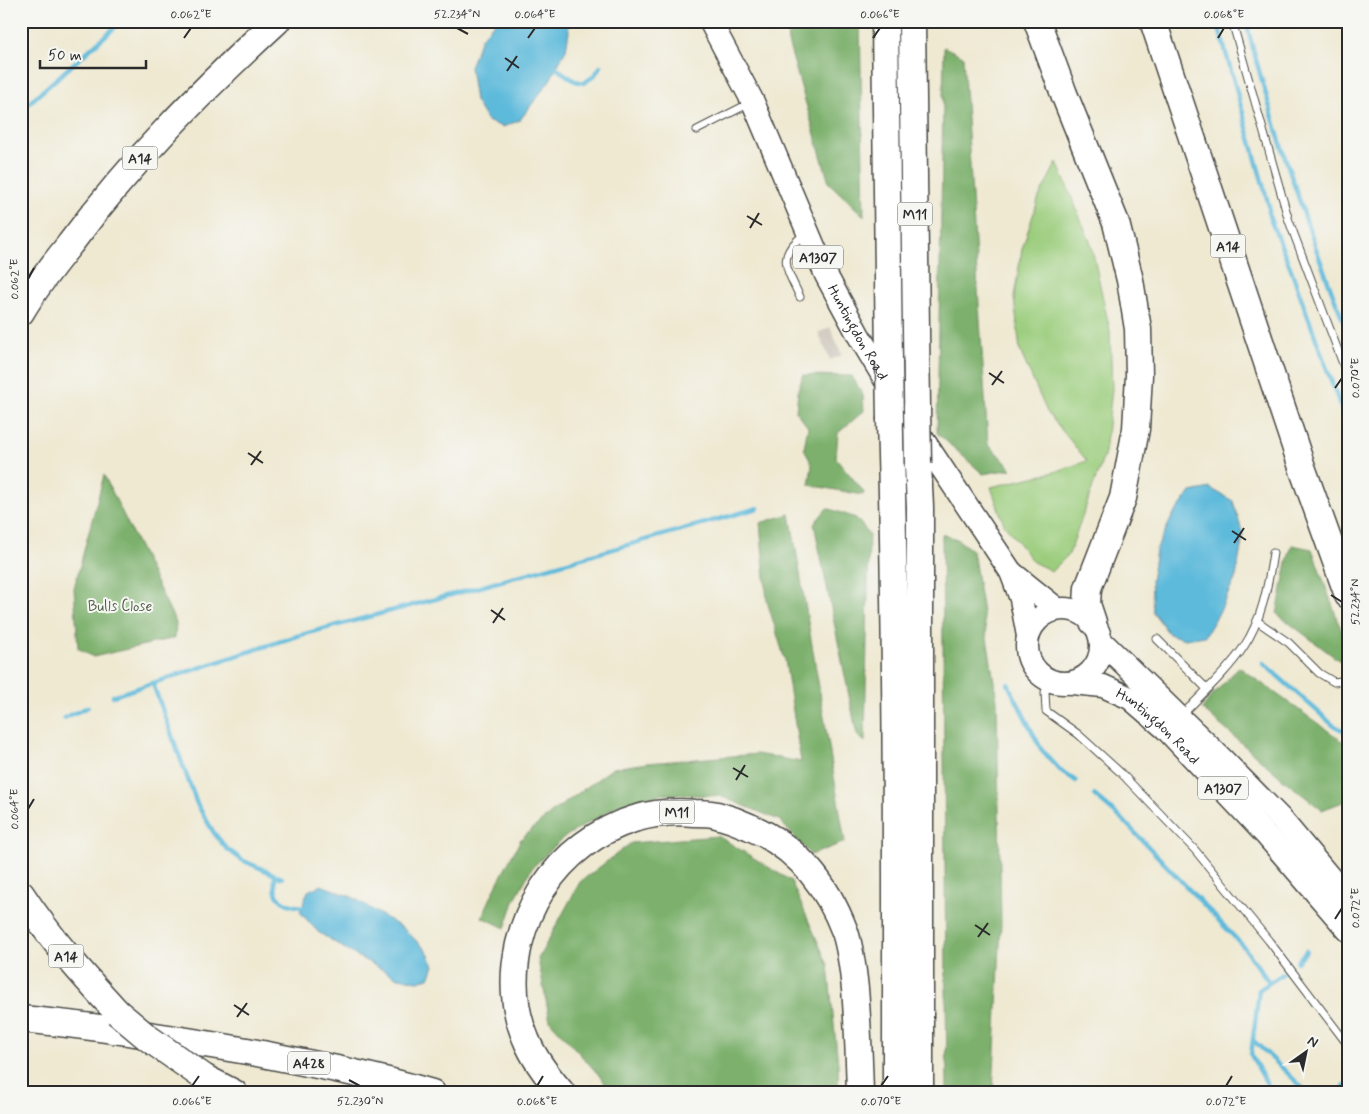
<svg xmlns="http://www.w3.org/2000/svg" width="1369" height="1114" viewBox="0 0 1369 1114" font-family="Mynerve,sans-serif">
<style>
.industrial{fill:#cac3b8}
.green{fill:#9bcd7d;stroke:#637c54}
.forest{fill:#7cb06c;stroke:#546e4c}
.water{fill:#5dbadb;stroke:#447283}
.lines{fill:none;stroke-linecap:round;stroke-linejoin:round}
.stream{stroke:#5dbadb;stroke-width:4.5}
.lane-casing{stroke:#484844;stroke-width:9}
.primary-casing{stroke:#484844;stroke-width:25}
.highway-casing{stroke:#484844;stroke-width:29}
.lane{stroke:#fff;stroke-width:7}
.primary{stroke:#fff;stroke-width:22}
.highway{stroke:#fff;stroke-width:26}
.highway-bridge-casing{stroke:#484844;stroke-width:29;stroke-linecap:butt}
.highway-bridge{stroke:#fff;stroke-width:26}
.ticks{fill:none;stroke:#2b2b2b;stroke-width:2}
.labels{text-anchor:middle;stroke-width:4;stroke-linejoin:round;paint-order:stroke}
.shield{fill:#f6f6f2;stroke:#686867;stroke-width:1}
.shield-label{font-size:14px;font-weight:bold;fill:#2b2b2b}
.street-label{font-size:15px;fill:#2b2b2b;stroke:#f6f6f2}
.park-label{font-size:15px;fill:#4d5c44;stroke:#f6f6f2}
.neatline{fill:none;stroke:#2b2b2b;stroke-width:2}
.ticks-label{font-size:12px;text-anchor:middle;fill:#2b2b2b}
</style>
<rect width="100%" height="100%" fill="#f6f6f2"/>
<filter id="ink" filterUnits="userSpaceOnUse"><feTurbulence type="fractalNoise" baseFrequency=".02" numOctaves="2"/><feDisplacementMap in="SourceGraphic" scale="10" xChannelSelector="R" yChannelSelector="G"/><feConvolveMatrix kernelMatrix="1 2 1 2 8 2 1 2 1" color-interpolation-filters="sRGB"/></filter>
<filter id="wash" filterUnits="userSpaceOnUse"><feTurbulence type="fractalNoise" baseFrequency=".0096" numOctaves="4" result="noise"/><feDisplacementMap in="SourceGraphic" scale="20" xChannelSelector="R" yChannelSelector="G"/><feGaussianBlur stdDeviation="1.12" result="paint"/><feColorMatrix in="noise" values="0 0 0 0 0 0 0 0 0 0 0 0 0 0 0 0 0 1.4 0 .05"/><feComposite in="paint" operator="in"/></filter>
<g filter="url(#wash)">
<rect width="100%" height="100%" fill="#efe9d2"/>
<polygon class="industrial" points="830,327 842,355 830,360 818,333"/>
<polygon class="green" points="1057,162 1091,244 1110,331 1112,389 1105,453 1069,554 1052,571 1033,562 1004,524 991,487 1054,472 1087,461 1047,412 1020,351 1014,297 1022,249 1039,197"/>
<g class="forest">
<polygon points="786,21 860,21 864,216 829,183 788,42"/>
<polygon points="944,47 963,56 988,444 1012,469 983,474 937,433"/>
<polygon points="803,375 852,376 863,395 864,411 838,433 836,458 864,492 863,495 809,485 812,465 804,448 808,427 796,412 798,390"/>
<polygon points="104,475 176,623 175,638 93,657 78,648 74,588"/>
<polygon points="827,508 856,518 869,534 865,742 857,735 814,524"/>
<polygon points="790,514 845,842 811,855 779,820 720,796 664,794 617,806 563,838 532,868 515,899 505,928 482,917 497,884 521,839 551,813 613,768 647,763 757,754 801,762 785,660 767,601 760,523"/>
<polygon points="942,534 957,539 973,551 997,700 1001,923 993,1093 947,1093"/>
<polygon points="1292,545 1312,549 1346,643 1341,662 1277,614 1287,562"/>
<polygon points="1239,667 1348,745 1348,800 1322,810 1285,781 1202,709 1209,699"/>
<polygon points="718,836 791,881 828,965 838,1064 839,1093 612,1093 598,1074 550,1021 538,959 580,882 631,843"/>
</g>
<g class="water">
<polygon points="496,21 568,21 569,32 566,50 550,80 520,120 503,127 487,121 475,101 470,67 481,38"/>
<polygon points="1210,488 1233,501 1243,535 1236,577 1220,611 1205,636 1185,639 1169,634 1153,612 1151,581 1156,550 1173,515 1191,492"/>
<polygon points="321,885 352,897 404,929 427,951 434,966 429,978 418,981 398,978 355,955 318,932 300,912 308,891"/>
</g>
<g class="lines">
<g class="stream">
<polyline points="1217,21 1269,206 1269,216 1290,267 1348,427"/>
<path d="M1246,21c9,39 21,76 32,114 21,66 43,132 70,197"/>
<polyline points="556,68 575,81 584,83 594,76 601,66"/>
<polyline points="21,110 122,21"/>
<polyline points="1263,663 1333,725 1348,733"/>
<polyline points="153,684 197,804 214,833 226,848 242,860 282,878"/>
<polyline points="1008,684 1041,749 1060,770 1076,781"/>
<polyline points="113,696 297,636 473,589 758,508"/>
<polyline points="64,718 88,707"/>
<polyline points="1094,795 1122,819 1243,946 1269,982"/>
<path d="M275,875c-2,22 4,29 27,32"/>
<polyline points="1297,962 1306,951"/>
<polyline points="1253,1040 1308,1093"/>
<polyline points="1272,1093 1251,1055 1259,990 1284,973"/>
<polyline points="1342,1093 1345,1086"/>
</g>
</g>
</g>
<g filter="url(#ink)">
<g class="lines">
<defs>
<g id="lane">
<polyline points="1232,21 1289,221 1348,377"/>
<polyline points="697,130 750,103"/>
<path d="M800,297c-13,-28 -25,-41 5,-63"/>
<polyline points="1257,621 1289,643 1319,673 1334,682 1348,680"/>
<polyline points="1157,639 1207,689"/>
<polyline points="1050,681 1045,692 1046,711 1078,734 1121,773 1195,850 1269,941 1348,1045"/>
<path d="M1181,716c21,-22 45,-43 62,-68 19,-28 25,-62 30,-95"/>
</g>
<g id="primary">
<path id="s1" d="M710,21l43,81 73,173 33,61 45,75 107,161 10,27 7,37"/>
<polyline points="1011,572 1057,609"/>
<circle cx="1064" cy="646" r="37"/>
<polyline points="1102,642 1223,760 1281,819 1348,899"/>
<path id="s2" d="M1072,683l31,3 27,12 36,31 101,107 81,94"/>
</g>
<g id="highway">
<polyline points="885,21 889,362"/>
<polyline points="912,21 917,407"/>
<polyline points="1037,21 1064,94 1116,223 1130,280 1138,329 1139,375 1136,429 1123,498 1088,588 1087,604 1093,622"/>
<polyline points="1153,21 1303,470 1348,595"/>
<path d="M21,312c14,-24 32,-47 49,-68 61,-82 132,-154 207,-223"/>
<path d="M890,420c7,224 6,448 6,673"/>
<polyline points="918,464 920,507 920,1093"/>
<path d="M21,894c29,44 60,79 96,118"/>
<path d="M21,1019c76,7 151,19 226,32 62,12 124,24 185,42"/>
<polyline points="205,1078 234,1093"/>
<path d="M562,1093c-14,-16 -28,-34 -36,-54 -13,-30 -14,-64 -7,-95 19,-80 92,-139 175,-131 7,0 16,0 23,2 11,3 22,7 33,12 47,20 77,57 95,105 6,18 8,38 10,57 3,35 4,69 5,104"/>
</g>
</defs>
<use href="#lane" class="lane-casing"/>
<use href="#primary" class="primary-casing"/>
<use href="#highway" class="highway-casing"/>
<use href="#lane" class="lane"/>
<use href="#primary" class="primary"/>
<use href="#highway" class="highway"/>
<defs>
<g id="highway-bridge">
<polyline points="889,362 890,420"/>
<polyline points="917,407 918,464"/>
<polyline points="117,1012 148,1038 205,1078"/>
</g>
</defs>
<use href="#highway-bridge" class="highway-bridge-casing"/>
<use href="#highway-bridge" class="highway-bridge"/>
</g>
</g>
<path class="ticks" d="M457,28l11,6M184,38l7,-10M528,38l7,-10M873,38l7,-10M1218,38l6,-10M505,58l14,10M507,71l10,-15M747,216l15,9M750,228l9,-15M28,279l6,-11M989,373l15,10M992,385l10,-14M1335,388l7,-10M248,453l15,10M251,465l10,-14M1232,531l14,9M1234,543l10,-15M1331,595l11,7M491,610l14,10M493,623l10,-15M733,768l15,9M736,780l9,-15M28,809l6,-10M1335,919l7,-11M975,925l15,10M978,937l10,-14M234,1005l15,10M237,1017l10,-14M349,1080l11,6M192,1086l7,-10M537,1086l6,-10M881,1086l7,-10M1226,1086l6,-10"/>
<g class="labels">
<g class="shield">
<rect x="122.5" y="146.5" width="35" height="23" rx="4"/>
<rect x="897.5" y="202.5" width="35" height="23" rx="4"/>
<rect x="1210.5" y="234.5" width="35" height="23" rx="4"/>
<rect x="793" y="245.5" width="50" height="23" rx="4"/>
<rect x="1198" y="776.5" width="50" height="23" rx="4"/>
<rect x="659.5" y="800.5" width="35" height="23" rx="4"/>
<rect x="48.5" y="944.5" width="35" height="23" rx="4"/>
<rect x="288" y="1051.5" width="42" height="23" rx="4"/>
</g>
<g class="shield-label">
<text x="140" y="163">A14</text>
<text x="915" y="219">M11</text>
<text x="1228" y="251">A14</text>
<text x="818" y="262">A1307</text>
<text x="1223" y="793">A1307</text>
<text x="677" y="817">M11</text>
<text x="66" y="961">A14</text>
<text x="309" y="1068">A428</text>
</g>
<g class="street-label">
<text dy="5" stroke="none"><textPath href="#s1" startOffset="345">Huntingdon Road</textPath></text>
<text dy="5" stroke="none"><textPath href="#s2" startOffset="100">Huntingdon Road</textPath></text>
</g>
<g class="park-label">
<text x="120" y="611">Bulls Close</text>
</g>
</g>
<rect width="1369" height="1114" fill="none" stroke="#f6f6f2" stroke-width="55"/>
<g transform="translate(1306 1052) rotate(33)" stroke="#f6f6f2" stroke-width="4" paint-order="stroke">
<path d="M0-4L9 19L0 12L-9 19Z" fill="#2b2b2b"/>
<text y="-8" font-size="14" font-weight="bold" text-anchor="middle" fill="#2b2b2b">N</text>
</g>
<path d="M40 60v8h106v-8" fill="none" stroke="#2b2b2b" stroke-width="2.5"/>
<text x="48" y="60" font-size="15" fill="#2b2b2b" stroke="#f6f6f2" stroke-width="4" paint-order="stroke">50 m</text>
<rect x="28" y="28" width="1314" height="1058" class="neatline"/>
<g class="ticks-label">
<text x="191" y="18">0.062°E</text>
<text x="457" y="18">52.234°N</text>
<text x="535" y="18">0.064°E</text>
<text x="880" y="18">0.066°E</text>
<text x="1224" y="18">0.068°E</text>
<text transform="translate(14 279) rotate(-90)" y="4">0.062°E</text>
<text transform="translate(1355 378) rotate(-90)" y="4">0.070°E</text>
<text transform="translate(1355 602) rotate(-90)" y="4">52.234°N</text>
<text transform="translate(14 809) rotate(-90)" y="4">0.064°E</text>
<text transform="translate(1355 908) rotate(-90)" y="4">0.072°E</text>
<text x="192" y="1105">0.066°E</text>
<text x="360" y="1105">52.230°N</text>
<text x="537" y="1105">0.068°E</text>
<text x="881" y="1105">0.070°E</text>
<text x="1226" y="1105">0.072°E</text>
</g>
</svg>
